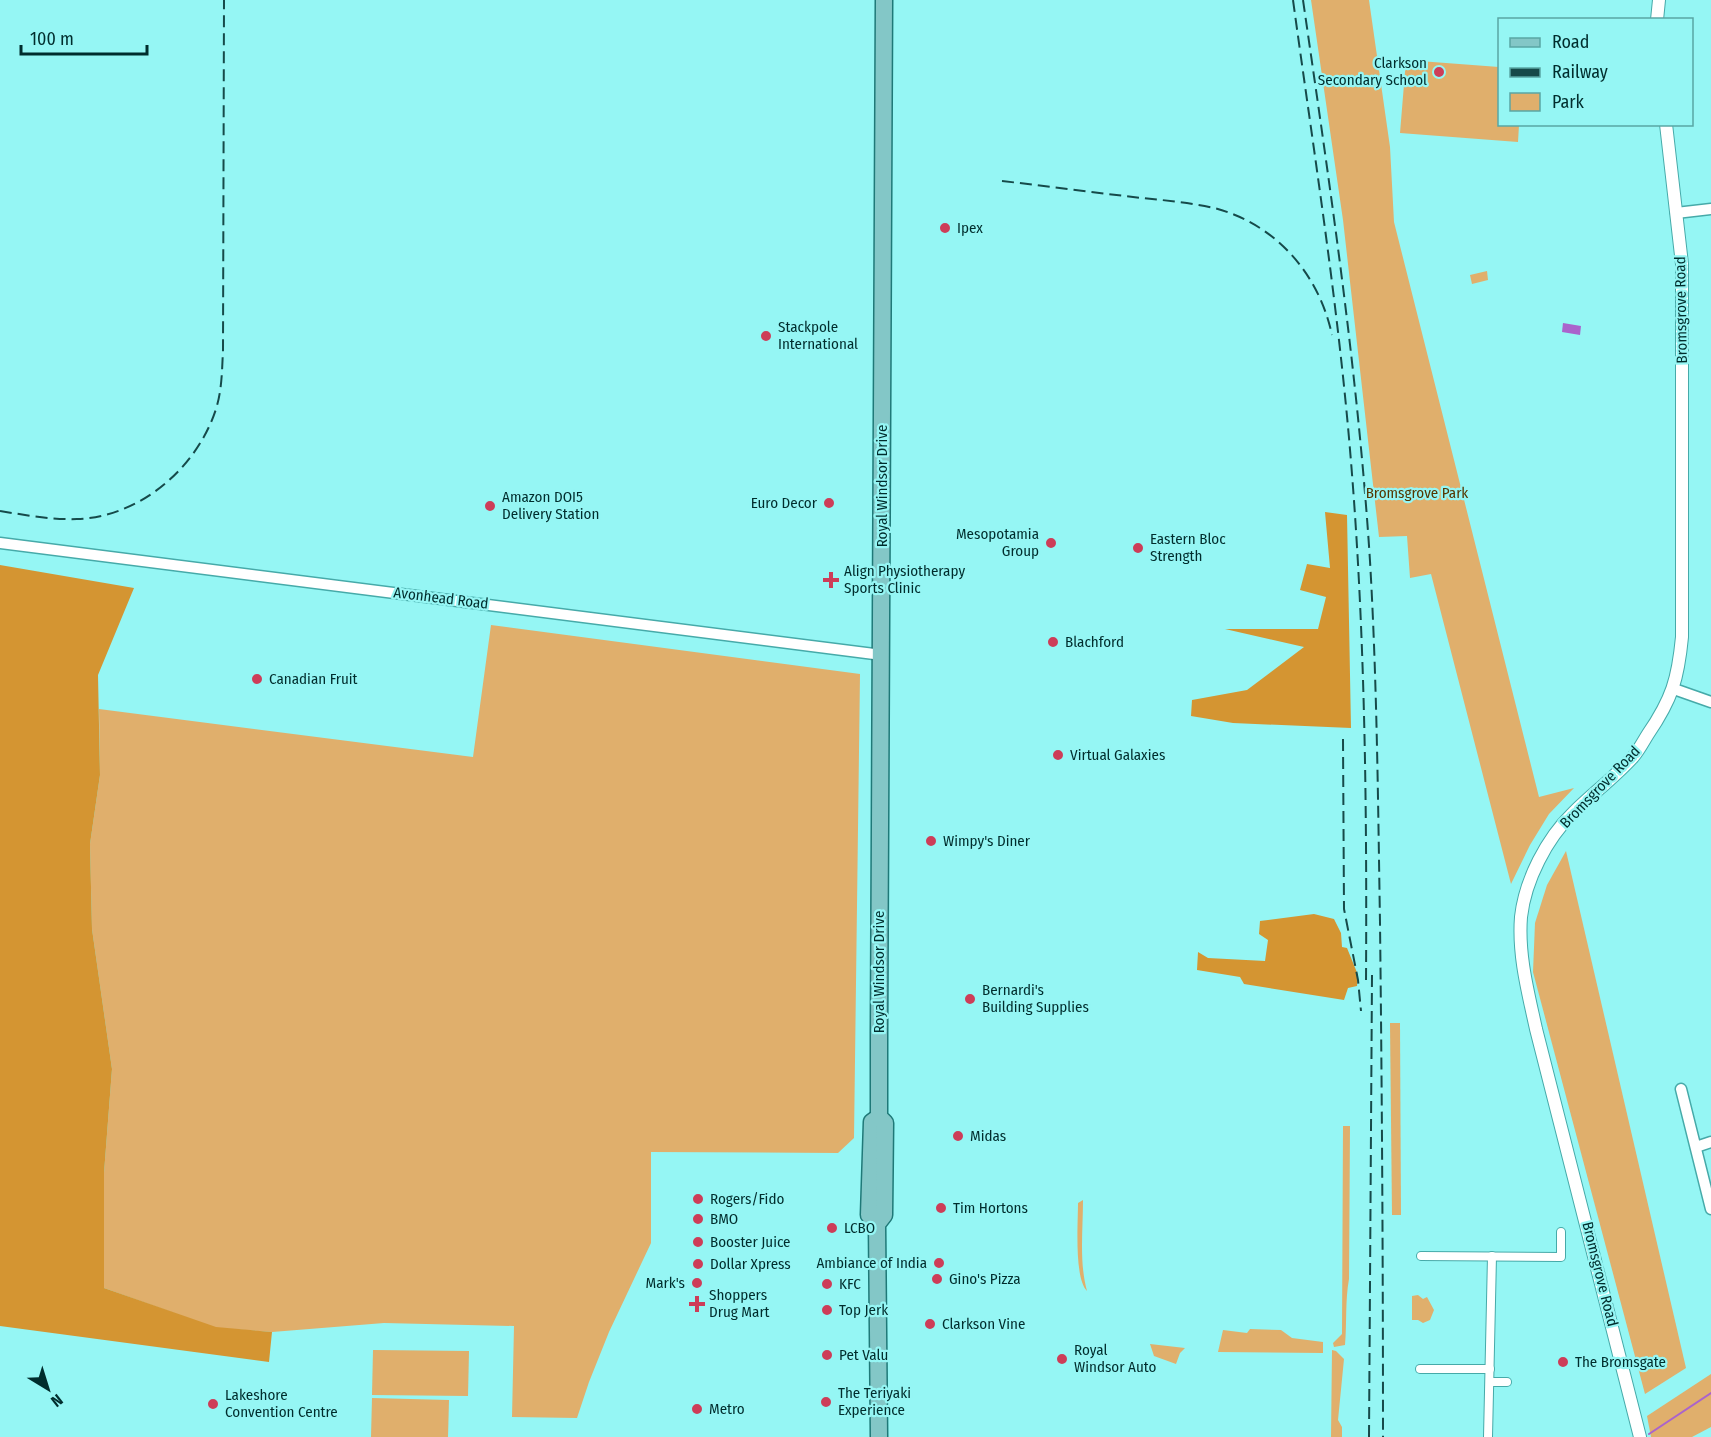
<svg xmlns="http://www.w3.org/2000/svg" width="1711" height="1437" viewBox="0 0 1711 1437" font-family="'Fira Sans Condensed',sans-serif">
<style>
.green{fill:#e0af6c}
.forest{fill:#d49532}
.water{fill:#aa63cc}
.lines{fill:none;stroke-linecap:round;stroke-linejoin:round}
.stream{stroke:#aa63cc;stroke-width:2}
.pedestrian-casing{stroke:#46aaa9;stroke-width:10}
.minor-casing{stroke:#46aaa9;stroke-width:13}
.tertiary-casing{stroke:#46aaa9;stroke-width:14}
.primary-casing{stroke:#1f7978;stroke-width:19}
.pedestrian{stroke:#fff;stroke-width:8}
.minor{stroke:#fff;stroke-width:10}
.tertiary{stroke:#fff;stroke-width:12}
.primary{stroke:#83c7c7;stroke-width:16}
.rail{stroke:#164a4a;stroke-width:2;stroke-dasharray:12 6;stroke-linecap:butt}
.poi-dot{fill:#cd3d58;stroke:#95f6f4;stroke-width:2}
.labels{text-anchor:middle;stroke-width:4.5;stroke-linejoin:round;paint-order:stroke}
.poi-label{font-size:15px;fill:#002d2d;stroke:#95f6f4;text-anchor:start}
.street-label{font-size:15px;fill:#002d2d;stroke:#95f6f4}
.park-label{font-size:15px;fill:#563600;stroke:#95f6f4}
</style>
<rect width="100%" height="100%" fill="#95f6f4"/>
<g class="green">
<polygon points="1311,0 1369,0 1390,147 1394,222 1539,797 1574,788 1549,814 1530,845 1511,884 1431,574 1410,578 1407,536 1379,537 1343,220"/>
<polygon points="1406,60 1499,67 1500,124 1519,125 1518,142 1400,133"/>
<polygon points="1487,271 1488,280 1472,284 1470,275"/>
<polygon points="491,625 860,674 854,1138 838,1153 651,1152 651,1243 609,1332 589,1382 577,1418 512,1417 514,1326 384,1323 272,1332 216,1328 104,1288 104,1173 112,1069 92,929 90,844 100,775 99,709 473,757"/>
<polygon points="1566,851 1686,1368 1645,1394 1533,972 1535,923 1547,885"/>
<polygon points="1390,1023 1400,1023 1401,1215 1392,1215"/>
<path d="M1343,1126h7l-1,153c-4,22 -2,44 -4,66l-11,2 -1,-4 9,-9z"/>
<path d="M1083,1200c0,30 -4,62 4,91 -13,-13 -9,-68 -9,-88z"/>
<polygon points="1418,1295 1423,1299 1427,1297 1434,1310 1430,1320 1423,1323 1418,1320 1412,1320 1412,1296"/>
<polygon points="1250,1329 1281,1330 1292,1338 1323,1342 1323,1353 1218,1352 1223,1330 1247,1333"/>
<polygon points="1150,1344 1185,1348 1180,1353 1176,1364 1154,1356"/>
<polygon points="373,1350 469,1351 468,1396 372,1395"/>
<polygon points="1332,1350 1336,1351 1344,1359 1338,1420 1342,1427 1342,1437 1331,1437"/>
<polygon points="1711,1374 1711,1427 1692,1437 1651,1437 1647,1416"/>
<polygon points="372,1398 449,1400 448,1437 371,1437"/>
</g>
<g class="forest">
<polygon points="1325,512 1347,515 1351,728 1233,723 1191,716 1192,700 1247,690 1304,647 1225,629 1318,629 1326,597 1300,590 1307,564 1330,568"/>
<polygon points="0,565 134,588 98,675 100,775 90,844 92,929 112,1069 104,1173 104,1288 216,1327 272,1332 269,1362 0,1326"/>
<polygon points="1314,914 1334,919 1341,933 1342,947 1347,948 1358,975 1357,986 1348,988 1344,1000 1244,984 1240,977 1197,970 1198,952 1208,958 1265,961 1268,940 1259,934 1260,921"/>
</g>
<polygon class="water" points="1563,323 1581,326 1580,335 1562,332"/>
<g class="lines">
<polyline class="stream" points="1649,1434 1711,1393"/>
<defs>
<g id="pedestrian">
<polyline points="1421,1256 1561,1257 1561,1232"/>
<polyline points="1420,1369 1490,1369"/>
<polyline points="1490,1382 1507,1382"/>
<polyline points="1488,1437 1492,1256"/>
</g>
<g id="minor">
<polyline points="1676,213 1711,209"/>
<polyline points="0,543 882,655"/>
<polyline points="1674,689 1711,702"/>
<polyline points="1681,1089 1711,1209"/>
<polyline points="1696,1147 1711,1142"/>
</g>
<g id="tertiary">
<polyline points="1657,20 1659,0"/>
<path d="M1640,1437l-104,-408c-8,-37 -18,-74 -15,-112 4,-37 26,-79 52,-104 19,-19 42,-36 60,-56 6,-7 10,-15 15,-23 24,-35 30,-55 34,-97v-373l-16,-140"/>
</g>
<g id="primary">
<polyline points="877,1224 869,1215 872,1122 879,1117"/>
<polyline points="879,1437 877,1224 884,1215 885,1123 879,1117 879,1033 884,0"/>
</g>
</defs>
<use href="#pedestrian" class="pedestrian-casing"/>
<use href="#minor" class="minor-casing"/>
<use href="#tertiary" class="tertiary-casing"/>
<use href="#primary" class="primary-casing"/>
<use href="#pedestrian" class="pedestrian"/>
<use href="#minor" class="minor"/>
<use href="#tertiary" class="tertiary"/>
<use href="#primary" class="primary"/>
<g class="rail">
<path d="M1293,0c20,146 43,291 56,438 16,181 18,363 17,545"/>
<path d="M1303,0c27,187 55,373 67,561 7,120 8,241 10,362 2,171 3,343 3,514"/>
<path d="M1002,181c44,5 88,11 131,16 27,3 55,5 81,11 62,16 105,66 118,127"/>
<path d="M0,511c25,4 52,9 77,8 63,-2 120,-51 139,-110 6,-19 6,-39 7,-59l1,-350"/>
<polyline points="1343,739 1344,909 1358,980 1361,1011"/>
<polyline points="1369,1437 1372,975"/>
</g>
</g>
<g class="poi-dot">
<circle cx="1439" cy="72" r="6"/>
<circle cx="945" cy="228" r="6"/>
<circle cx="766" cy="336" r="6"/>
<circle cx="829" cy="503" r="6"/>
<circle cx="490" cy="506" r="6"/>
<circle cx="1051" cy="543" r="6"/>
<circle cx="1138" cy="548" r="6"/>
<path d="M828 571h6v6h6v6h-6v6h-6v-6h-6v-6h6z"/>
<circle cx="1053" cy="642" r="6"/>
<circle cx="257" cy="679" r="6"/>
<circle cx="1058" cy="755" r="6"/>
<circle cx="931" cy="841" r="6"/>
<circle cx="970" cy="999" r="6"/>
<circle cx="958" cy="1136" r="6"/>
<circle cx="698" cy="1199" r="6"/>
<circle cx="941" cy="1208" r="6"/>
<circle cx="698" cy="1219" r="6"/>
<circle cx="832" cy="1228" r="6"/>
<circle cx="698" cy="1242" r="6"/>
<circle cx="939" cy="1263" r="6"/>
<circle cx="698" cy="1264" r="6"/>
<circle cx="937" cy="1279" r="6"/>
<circle cx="697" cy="1283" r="6"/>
<circle cx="827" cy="1284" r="6"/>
<path d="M694 1295h6v6h6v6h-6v6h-6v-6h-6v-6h6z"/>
<circle cx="827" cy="1310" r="6"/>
<circle cx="930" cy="1324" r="6"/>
<circle cx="827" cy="1355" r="6"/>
<circle cx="1062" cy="1359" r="6"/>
<circle cx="1563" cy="1362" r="6"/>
<circle cx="826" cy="1402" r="6"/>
<circle cx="213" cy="1404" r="6"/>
<circle cx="697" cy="1409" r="6"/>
</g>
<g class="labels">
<g class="poi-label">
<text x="1427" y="68" text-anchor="end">Clarkson<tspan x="1427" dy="17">Secondary School</tspan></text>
<text x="957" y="233">Ipex</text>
<text x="778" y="332">Stackpole<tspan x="778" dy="17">International</tspan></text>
<text x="502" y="502">Amazon DOI5<tspan x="502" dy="17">Delivery Station</tspan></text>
<text x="817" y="508" text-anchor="end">Euro Decor</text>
<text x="1039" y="539" text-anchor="end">Mesopotamia<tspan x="1039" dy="17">Group</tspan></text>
<text x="1150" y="544">Eastern Bloc<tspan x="1150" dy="17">Strength</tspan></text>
<text x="844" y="576">Align Physiotherapy<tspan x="844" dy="17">Sports Clinic</tspan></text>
<text x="1065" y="647">Blachford</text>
<text x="269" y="684">Canadian Fruit</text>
<text x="1070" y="760">Virtual Galaxies</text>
<text x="943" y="846">Wimpy's Diner</text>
<text x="982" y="995">Bernardi's<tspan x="982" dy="17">Building Supplies</tspan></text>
<text x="970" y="1141">Midas</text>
<text x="710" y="1204">Rogers/Fido</text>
<text x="953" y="1213">Tim Hortons</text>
<text x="710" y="1224">BMO</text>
<text x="844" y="1233">LCBO</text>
<text x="710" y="1247">Booster Juice</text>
<text x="927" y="1268" text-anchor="end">Ambiance of India</text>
<text x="710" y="1269">Dollar Xpress</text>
<text x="949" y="1284">Gino's Pizza</text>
<text x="685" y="1288" text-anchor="end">Mark's</text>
<text x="839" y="1289">KFC</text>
<text x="709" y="1300">Shoppers<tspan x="709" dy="17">Drug Mart</tspan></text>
<text x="839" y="1315">Top Jerk</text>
<text x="942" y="1329">Clarkson Vine</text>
<text x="1074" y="1355">Royal<tspan x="1074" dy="17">Windsor Auto</tspan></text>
<text x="839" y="1360">Pet Valu</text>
<text x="1575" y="1367">The Bromsgate</text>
<text x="838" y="1398">The Teriyaki<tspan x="838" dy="17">Experience</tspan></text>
<text x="225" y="1400">Lakeshore<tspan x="225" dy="17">Convention Centre</tspan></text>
<text x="709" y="1414">Metro</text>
</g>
<g class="street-label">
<text transform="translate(1681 310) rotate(-91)" y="5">Bromsgrove Road</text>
<text transform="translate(882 486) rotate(-90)" y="5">Royal Windsor Drive</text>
<text transform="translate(441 598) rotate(7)" y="5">Avonhead Road</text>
<text transform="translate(1600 787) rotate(-46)" y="5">Bromsgrove Road</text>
<text transform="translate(879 972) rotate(-90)" y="5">Royal Windsor Drive</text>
<text transform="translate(1600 1274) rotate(76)" y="5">Bromsgrove Road</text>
</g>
<g class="park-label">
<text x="1417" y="498">Bromsgrove Park</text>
</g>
</g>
<rect x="1498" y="18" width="195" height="108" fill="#95f6f4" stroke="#59a6a4" stroke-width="1.5"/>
<rect x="1510" y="38" width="30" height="9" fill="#83c7c7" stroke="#59a6a4" stroke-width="1.5"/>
<text x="1552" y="48" font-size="18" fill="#002d2d">Road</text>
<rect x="1510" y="68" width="30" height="9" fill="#164a4a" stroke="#59a6a4" stroke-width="1.5"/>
<text x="1552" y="78" font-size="18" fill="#002d2d">Railway</text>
<rect x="1510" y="93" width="30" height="18" fill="#e0af6c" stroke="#59a6a4" stroke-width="1.5"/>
<text x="1552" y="108" font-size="18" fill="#002d2d">Park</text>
<g transform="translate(48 1389) rotate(142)" stroke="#95f6f4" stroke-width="4.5" paint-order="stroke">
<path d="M0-4.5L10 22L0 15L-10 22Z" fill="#002d2d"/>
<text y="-9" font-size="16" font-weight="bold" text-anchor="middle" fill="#002d2d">N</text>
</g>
<path d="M21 45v9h126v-9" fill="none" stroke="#002d2d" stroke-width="3"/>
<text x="30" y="45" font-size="18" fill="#002d2d" stroke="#95f6f4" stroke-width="4.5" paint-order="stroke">100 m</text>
</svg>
